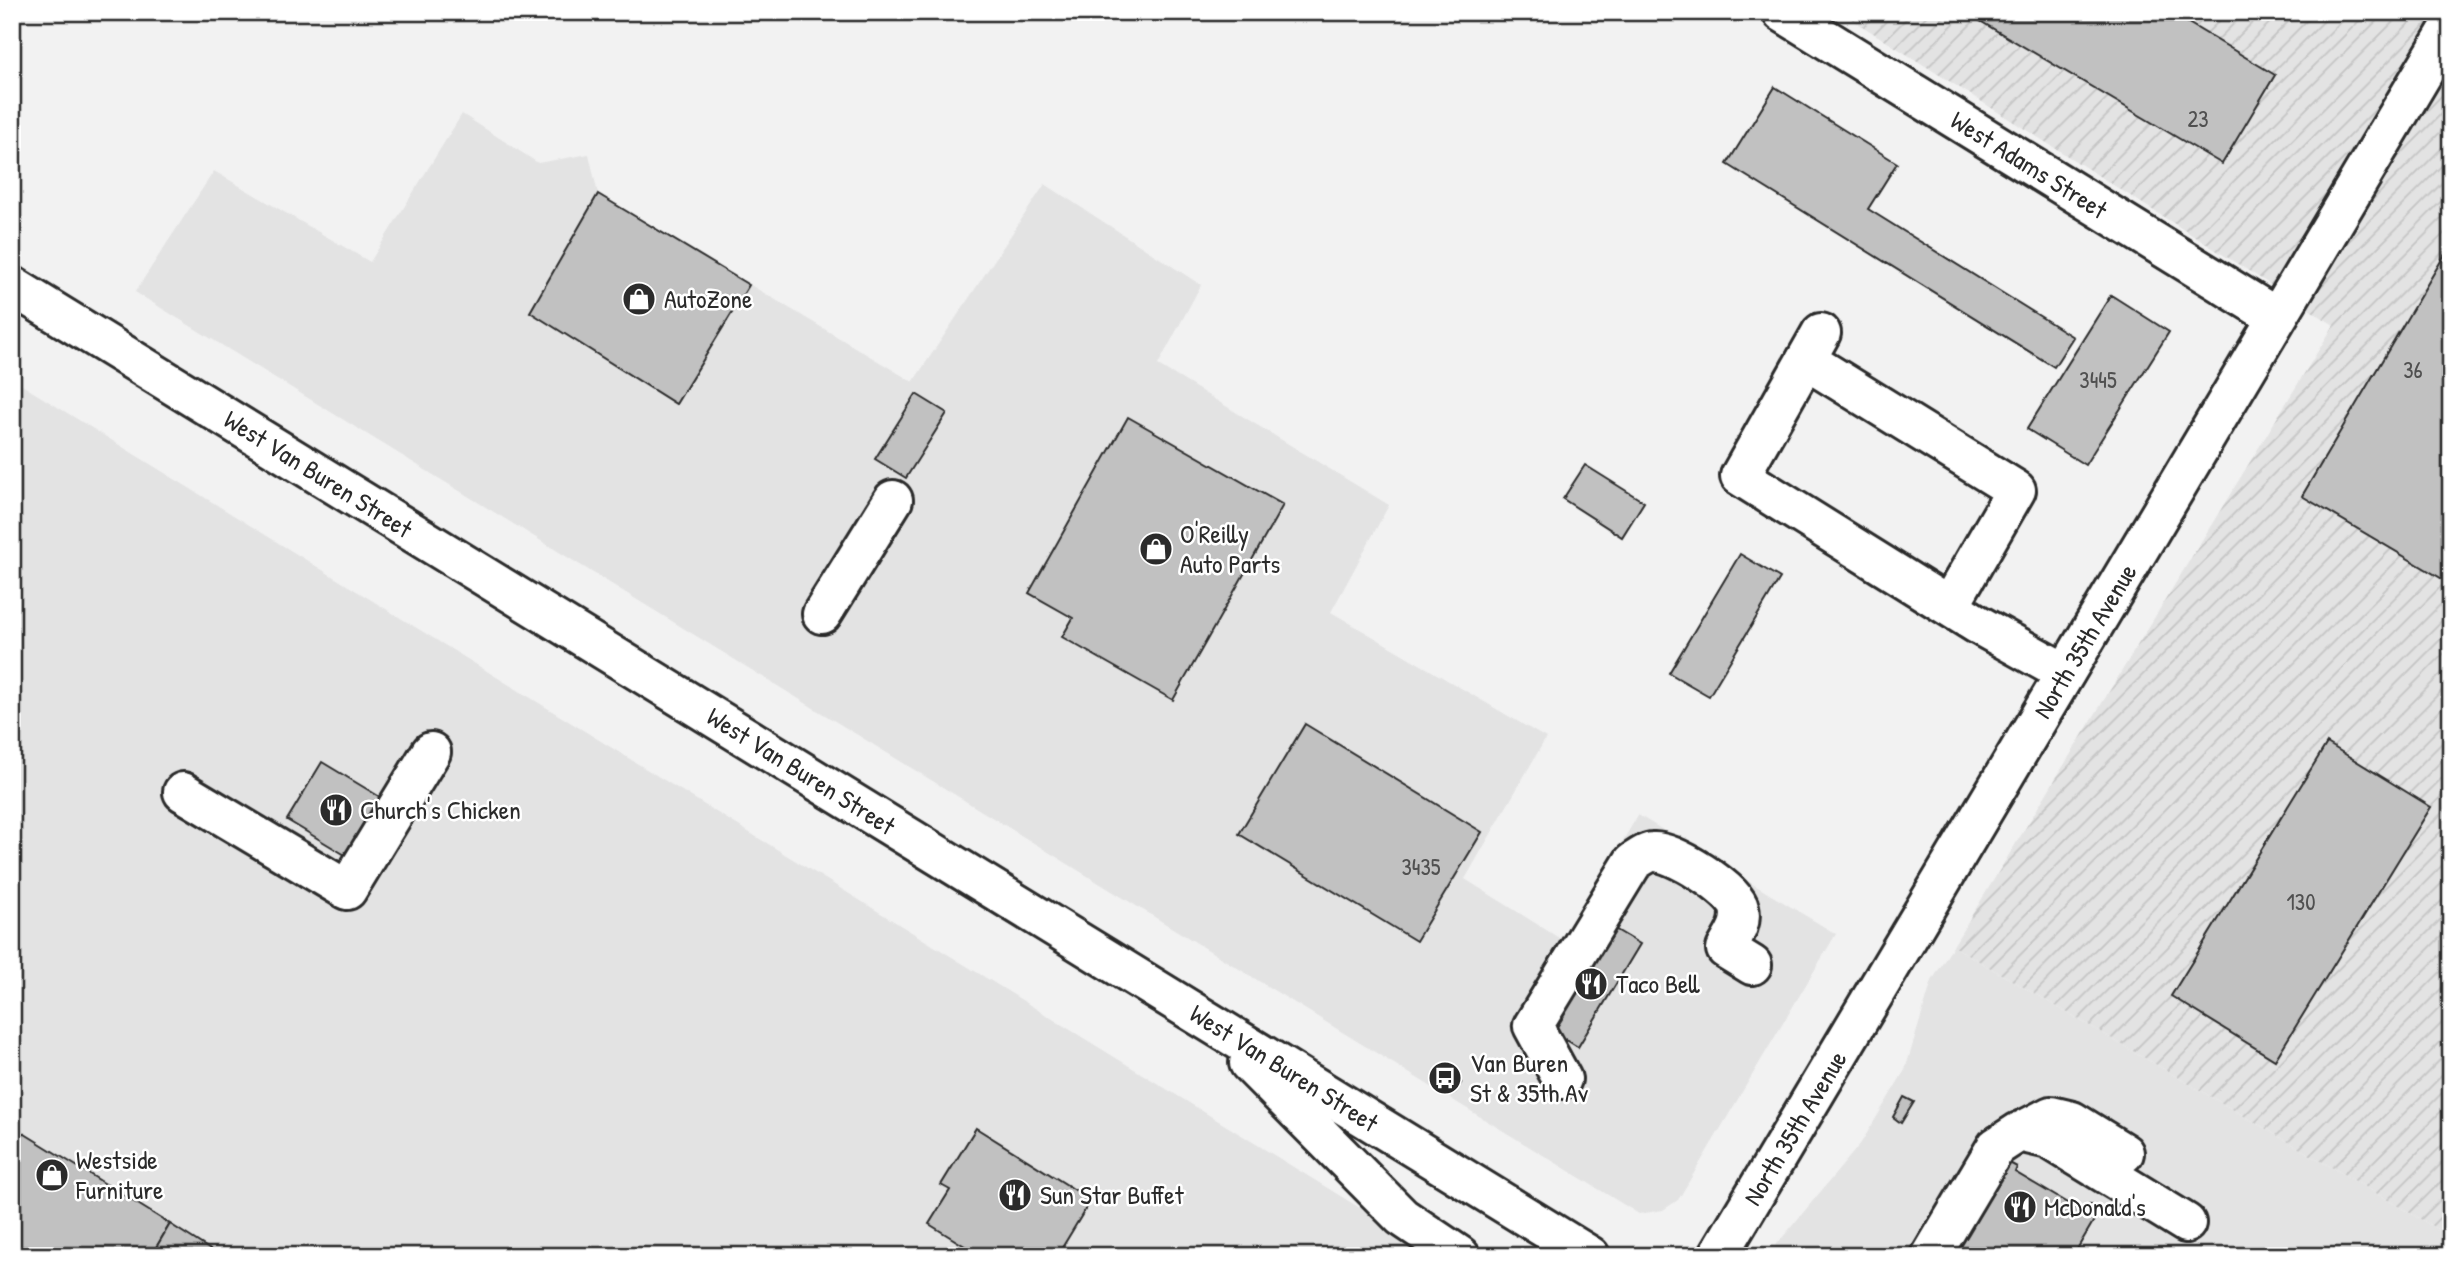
<svg xmlns="http://www.w3.org/2000/svg" width="2463" height="1268" viewBox="0 0 2463 1268" font-family="'Patrick Hand',sans-serif">
<style>
.built{fill:#e3e3e3}
.industrial{fill:url(#industrial-furrows)}
.building{fill:#c1c1c1;stroke:#2b2b2b;stroke-width:2}
.lines{fill:none;stroke-linecap:round;stroke-linejoin:round}
.minor-casing{stroke:#2b2b2b;stroke-width:44}
.major-casing{stroke:#2b2b2b;stroke-width:44}
.minor{stroke:#fff;stroke-width:38}
.major{stroke:#fff;stroke-width:38}
.labels{text-anchor:middle;stroke-width:5;stroke-linejoin:round;paint-order:stroke}
.number-label{font-size:23px;fill:#505050}
.street-label{font-size:26px;fill:#2b2b2b;stroke:#fff}
.poi-label{font-size:26px;fill:#2b2b2b;stroke:#fff;text-anchor:start}
</style>
<defs>
<pattern id="industrial-furrows" width="10" height="10" patternUnits="userSpaceOnUse" patternTransform="scale(1.75)"><rect width="10" height="10" fill="#e3e3e3"/><path d="M-1 1l2-2M0 10L10 0M9 11l2-2" fill="none" stroke="#c3c3c3"/></pattern>
</defs>
<rect width="100%" height="100%" fill="#f2f2f2"/>
<filter id="ink" filterUnits="userSpaceOnUse"><feTurbulence type="fractalNoise" baseFrequency=".0143" numOctaves="2"/><feDisplacementMap in="SourceGraphic" scale="14" xChannelSelector="R" yChannelSelector="G"/><feConvolveMatrix kernelMatrix="1 2 1 2 8 2 1 2 1" color-interpolation-filters="sRGB"/></filter>
<g filter="url(#ink)">
<g class="built">
<polygon points="462,114 538,163 589,154 598,194 913,382 1045,184 1201,285 1158,365 1389,505 1331,612 1546,738 1465,879 1564,941 1638,815 1836,934 1678,1200 1663,1210 1639,1214 135,292 214,171 370,262"/>
<polygon points="12,379 1438,1256 12,1256"/>
<polygon points="1953,946 2451,1237 2451,1256 1767,1256 1861,1143 1905,1070 1932,981"/>
</g>
<polygon class="industrial" points="1840,12 2451,12 2451,1237 1953,946 2334,325"/>
<g class="building">
<polygon points="1965,12 2170,12 2275,75 2222,164"/>
<polygon points="1775,87 1897,163 1868,209 2073,337 2054,367 1727,164"/>
<polygon points="598,194 749,285 676,404 530,312"/>
<polygon points="2451,244 2451,584 2302,496"/>
<polygon points="2111,295 2169,332 2085,465 2027,429"/>
<polygon points="916,394 947,413 906,478 875,459"/>
<polygon points="1128,417 1283,505 1173,700 1062,637 1073,618 1029,593"/>
<polygon points="1585,465 1644,502 1622,537 1563,499"/>
<polygon points="1740,554 1780,578 1709,696 1669,673"/>
<polygon points="1305,724 1482,832 1416,941 1239,834"/>
<polygon points="2327,743 2431,807 2275,1060 2171,996"/>
<polygon points="322,762 385,800 350,858 287,820"/>
<polygon points="1603,922 1640,944 1578,1047 1542,1025"/>
<polygon points="1441,1072 1461,1083 1455,1092 1436,1081"/>
<polygon points="1904,1097 1914,1102 1901,1123 1893,1117"/>
<polygon points="12,1126 170,1224 151,1256 12,1256"/>
<polygon points="976,1128 1091,1200 1057,1256 981,1256 929,1224 950,1190 941,1185"/>
<polygon points="2004,1160 2017,1167 2015,1172 2084,1213 2090,1204 2100,1210 2073,1256 1945,1256"/>
<polygon points="170,1224 220,1256 151,1256"/>
</g>
<g class="lines">
<defs>
<g id="minor">
<polyline points="1782,12 2276,317"/>
<polyline points="1821,333 1740,476 1977,624 2065,673"/>
<polyline points="1806,360 2016,490 1949,606"/>
<polyline points="822,614 893,500"/>
<polyline points="183,792 347,890 431,752"/>
<path d="M1562,1079l-29,-53 100,-164c5,-3 14,-10 20,-10 19,-2 82,38 86,56 4,16 -6,28 -13,41l26,16"/>
<polyline points="2022,1131 2051,1116 2072,1121 2124,1153"/>
<polyline points="1931,1256 1996,1147 2019,1132 2049,1139 2186,1223"/>
</g>
<g id="major">
<polyline points="12,286 1590,1256"/>
<polyline points="1249,1063 1402,1217 1460,1256"/>
<polyline points="1718,1256 2451,26"/>
</g>
</defs>
<use href="#minor" class="minor-casing"/>
<use href="#major" class="major-casing"/>
<use href="#minor" class="minor"/>
<use href="#major" class="major"/>
</g>
</g>
<defs>
<symbol id="shop-disc" viewBox="-11 -11 22 22"><circle r="9.5" fill="#2b2b2b" stroke="#fff"/><path d="M-5-2.5h2.3a2.7 3.5 0 0 1 5.4 0H5L5.5 6h-11ZM-1.5-2.5h3a1.5 2.3 0 0 0-3 0Z" fill="#fff"/></symbol>
<symbol id="restaurant-disc" viewBox="-11 -11 22 22"><circle r="9.5" fill="#2b2b2b" stroke="#fff"/><path d="M-5-6h1v4h1v-4h1v4h1v-4h1v5L-1.5 .5V6h-2V.5L-5-1ZM5-6V6H3V1.5H1.5Q1.5-4 5-6Z" fill="#fff"/></symbol>
<symbol id="bus-disc" viewBox="-11 -11 22 22"><circle r="9.5" fill="#2b2b2b" stroke="#fff"/><path d="M-5-6H5V4H4V6H2V4H-2V6H-4V4H-5ZM-3.5-4V0h7V-4ZM-3.5 1.2v1.5H-2V1.2ZM2 1.2v1.5H3.5V1.2Z" fill="#fff"/></symbol>
</defs>
<g fill-rule="evenodd">
<use href="#shop-disc" x="620" y="280" width="38" height="38"/>
<use href="#shop-disc" x="1137" y="530" width="38" height="38"/>
<use href="#restaurant-disc" x="317" y="791" width="38" height="38"/>
<use href="#restaurant-disc" x="1572" y="965" width="38" height="38"/>
<use href="#bus-disc" x="1426" y="1059" width="38" height="38"/>
<use href="#shop-disc" x="33" y="1156" width="38" height="38"/>
<use href="#restaurant-disc" x="996" y="1176" width="38" height="38"/>
<use href="#restaurant-disc" x="2001" y="1188" width="38" height="38"/>
</g>
<g class="labels">
<g class="number-label">
<text x="2198" y="127">23</text>
<text x="2413" y="378">36</text>
<text x="2098" y="388">3445</text>
<text x="1421" y="875">3435</text>
<text x="2301" y="910">130</text>
</g>
<g class="street-label">
<text transform="translate(2029 165) rotate(32)" y="9">West Adams Street</text>
<text transform="translate(318 474) rotate(32)" y="9">West Van Buren Street</text>
<text transform="translate(2085 641) rotate(-59)" y="9">North 35th Avenue</text>
<text transform="translate(801 771) rotate(32)" y="9">West Van Buren Street</text>
<text transform="translate(1284 1068) rotate(32)" y="9">West Van Buren Street</text>
<text transform="translate(1795 1128) rotate(-59)" y="9">North 35th Avenue</text>
</g>
<g class="poi-label">
<text x="664" y="308">AutoZone</text>
<text x="1180" y="543">O'Reilly<tspan x="1180" dy="30">Auto Parts</tspan></text>
<text x="360" y="819">Church's Chicken</text>
<text x="1616" y="993">Taco Bell</text>
<text x="1470" y="1072">Van Buren<tspan x="1470" dy="30">St &amp; 35th Av</tspan></text>
<text x="76" y="1169">Westside<tspan x="76" dy="30">Furniture</tspan></text>
<text x="1040" y="1204">Sun Star Buffet</text>
<text x="2044" y="1216">McDonald's</text>
</g>
</g>
<rect width="2463" height="1268" fill="none" stroke="#fff" stroke-width="42"/>
<rect x="21" y="21" width="2421" height="1226" fill="none" stroke="#2b2b2b" stroke-width="2.5" filter="url(#ink)"/>
</svg>
